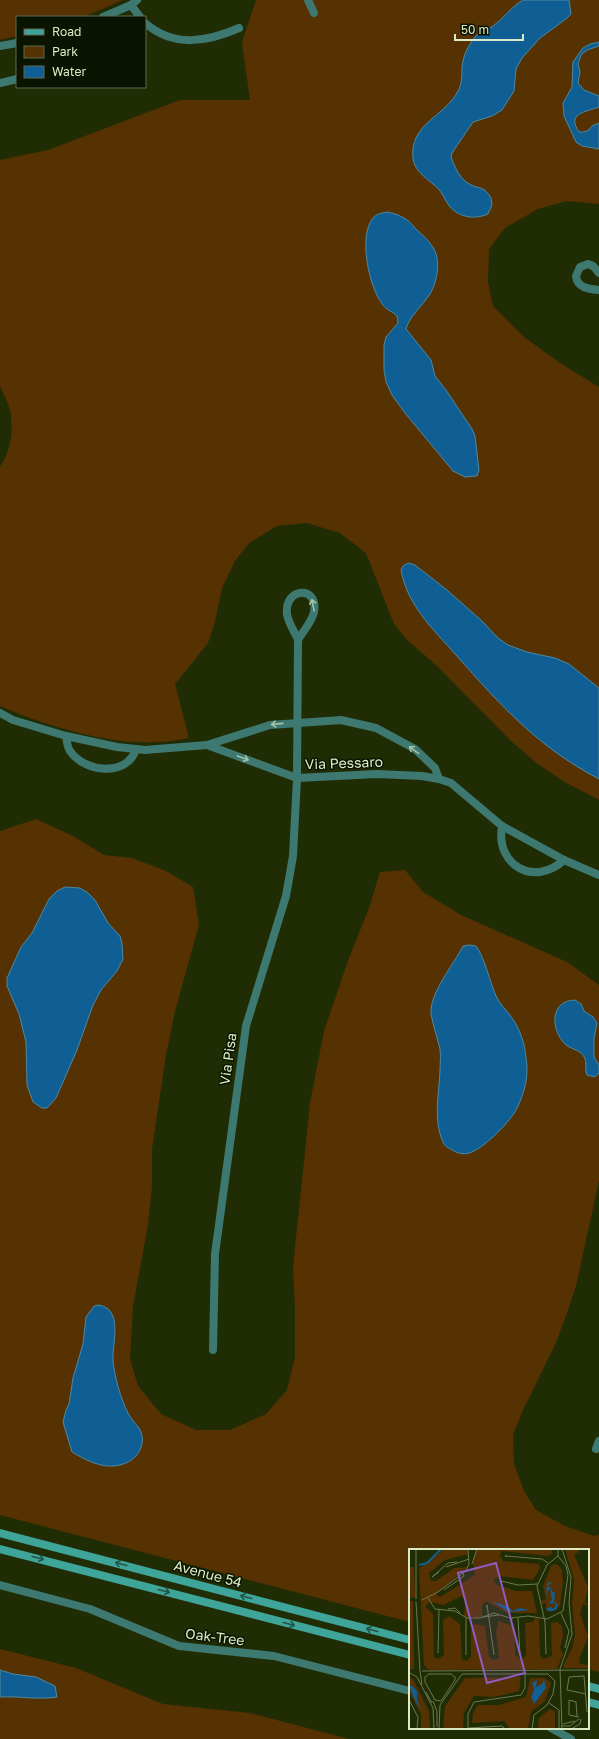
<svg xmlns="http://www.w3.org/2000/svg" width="599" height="1739" viewBox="0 0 599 1739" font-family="'Golos Text',sans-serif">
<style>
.green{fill:#563101}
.water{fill:#105f94;stroke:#4d89a2}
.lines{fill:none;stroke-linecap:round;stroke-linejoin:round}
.street{stroke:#3d7871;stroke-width:8}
.secondary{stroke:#3fa59a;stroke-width:8}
.oneway{stroke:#a4c2a7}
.oneway2{stroke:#225545}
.labels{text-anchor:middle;stroke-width:3;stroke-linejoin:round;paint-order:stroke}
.street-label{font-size:14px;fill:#dbeac4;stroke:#0b1400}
.inset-river{fill:none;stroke:#105f94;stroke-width:2}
.inset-road{fill:none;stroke:#6b7951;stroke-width:1}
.view{fill:#935cc0;fill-opacity:0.15;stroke:#935cc0;stroke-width:2}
.inset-edge{fill:none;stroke:#dbeac4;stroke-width:2}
</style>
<rect width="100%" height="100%" fill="#202d04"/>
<g class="green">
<polygon points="0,0 123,0 84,17 17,17 17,36 0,40"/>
<path d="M256,0h343v204l-33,-3 -28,8 -33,19 -16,21 -1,33 5,24 31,31 36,26 39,24v413l-36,-19 -28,-19 -25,-22 -74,-75 -29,-25 -13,-16 -28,-71 -26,-20 -33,-10 -30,3 -28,17 -14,18 -13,27 -7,34 -7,21 -33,41 14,54c-11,2 -22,4 -34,4 -48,3 -111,-17 -155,-36v-239c11,-16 14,-39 10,-57 -2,-8 -7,-16 -10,-24v-226l48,-10 132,-50h70l-8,-58z"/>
<polygon points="36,819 73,836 104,855 132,858 166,871 193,887 199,925 175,1011 166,1055 152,1149 152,1187 148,1225 133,1306 130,1359 138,1386 161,1414 196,1430 230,1430 266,1414 287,1390 295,1357 295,1307 293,1267 310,1103 324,1031 349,958 369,908 380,872 405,870 423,892 461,915 567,962 599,985 599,1181 576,1286 567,1313 555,1345 523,1410 513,1435 514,1464 524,1491 536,1510 565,1526 594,1536 599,1535 599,1672 588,1669 588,1550 410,1550 410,1622 0,1515 0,831"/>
<polygon points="0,1649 76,1668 163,1704 250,1713 349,1739 0,1739"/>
</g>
<g class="water">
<path d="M523,0h46l2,14 -5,5 -26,19 -18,20 -6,11 -2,22 -12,19 -10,6 -19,6 -21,31 -1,4c4,10 8,22 20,28 9,4 13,1 20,13l1,7 -4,9c-16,7 -34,2 -42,-13 -3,-6 -7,-13 -13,-17 -8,-7 -18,-13 -20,-25 -4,-36 32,-42 45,-68 4,-7 4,-16 4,-24 1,-11 6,-21 13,-30 5,-6 12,-7 18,-11 11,-8 18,-19 30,-26z"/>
<path d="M599,42v4l-12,4 -6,5 -3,9 2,8 -2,11 6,7 15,6v11c-13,5 -33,6 -20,25h5l5,-2 3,-4 7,-3v26l-17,-3 -6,-4 -12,-26 -1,-13 9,-16 1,-25 10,-14 7,-4z"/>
<path d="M387,212c5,1 10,2 15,5 6,2 11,9 16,14 6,5 12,11 16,18 7,13 3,33 -4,45 -8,12 -21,23 -24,35l25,31 4,16 11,14 26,39 3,7 4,34 -2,6 -12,1 -12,-6 -48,-58 -13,-18 -6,-13 -2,-12v-25l2,-8 12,-14 -1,-7c-4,-5 -10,-5 -14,-11 -14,-17 -25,-69 -10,-87 3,-4 9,-5 14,-6z"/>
<path d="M408,563l7,2 32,25 35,31 16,17 10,7 19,7 28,6 14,6 30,24v91c-61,-32 -98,-73 -143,-124 -23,-26 -49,-50 -55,-85l2,-4z"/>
<polygon points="65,887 80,888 88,893 95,900 108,923 120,936 122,944 123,959 117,971 101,990 93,1005 77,1050 56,1098 47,1108 42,1108 33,1102 27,1085 26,1042 19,1014 7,986 7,978 21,947 32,933 49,899 57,891"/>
<path d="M469,945l7,1c8,10 14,36 20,50 4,9 11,14 16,22 8,11 13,26 14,40 3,17 -1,34 -9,50 -6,13 -31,38 -45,44 -7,3 -13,2 -20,-2 -3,-2 -7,-3 -9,-8 -10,-22 -4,-48 -3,-72 0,-7 1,-14 0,-21 -3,-12 -7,-24 -9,-35 -2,-20 23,-50 32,-68z"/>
<path d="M575,1000l6,4 3,7 9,6 4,6 -3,15v19l5,8v8l-4,4 -8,-2c-3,-6 1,-13 -4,-20 -5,-6 -13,-6 -18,-11 -14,-14 -16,-43 10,-44z"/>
<path d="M98,1305c26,3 14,39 15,55 1,15 8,40 15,53 3,6 7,10 11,15 8,13 1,29 -13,35 -19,8 -37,-1 -54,-11l-9,-30 3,-12 3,-6 4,-26 10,-34 3,-27 8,-11z"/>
<path d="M0,1670l13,4 23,3 19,9 2,11c-19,3 -38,-1 -57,0z"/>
</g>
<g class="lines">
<g class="street">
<polyline points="308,0 314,13"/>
<polyline points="131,5 140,17"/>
<polyline points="103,17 131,5 137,0"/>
<path d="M145,23c29,25 62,19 94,5"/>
<polyline points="0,46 17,43"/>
<polyline points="0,83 17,79"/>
<path d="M599,273l-6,-7 -5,-2 -8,3 -4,9c1,12 13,13 23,14"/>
<polyline points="0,713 13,720 66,736 117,747 145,750 207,745 270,725 341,720 376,728 415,749 435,768 439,779"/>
<path d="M66,736c1,5 1,11 4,15 14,21 57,27 66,-2"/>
<polyline points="207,745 297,778 377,774 422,776 439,779 451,783 502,826 564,860 599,875"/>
<path d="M502,826c-7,40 33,61 62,34"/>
<path d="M213,1350l2,-96 31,-228 40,-130 7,-40 4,-78 1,-138c-3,-8 -10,-17 -11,-26 -3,-27 32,-29 27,-2 -2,10 -11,19 -16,28"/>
<polyline points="596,1449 599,1441"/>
<polyline points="0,1585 90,1609 179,1646 274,1656 410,1691"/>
<polyline points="551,1728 571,1739"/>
</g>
<g class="secondary">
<polyline points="0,1533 410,1640"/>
<polyline points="0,1549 410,1655"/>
<polyline points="588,1686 599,1689"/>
<polyline points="588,1702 599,1705"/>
</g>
</g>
<defs><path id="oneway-shaft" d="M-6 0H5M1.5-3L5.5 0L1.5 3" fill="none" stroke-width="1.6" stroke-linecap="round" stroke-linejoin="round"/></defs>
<g class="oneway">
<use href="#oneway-shaft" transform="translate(313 605) rotate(-101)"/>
<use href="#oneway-shaft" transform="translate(277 724) rotate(174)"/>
<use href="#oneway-shaft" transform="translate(414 750) rotate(-144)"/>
<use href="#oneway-shaft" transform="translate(243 758) rotate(20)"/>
</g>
<g class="oneway2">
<use href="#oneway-shaft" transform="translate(38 1558) rotate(15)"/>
<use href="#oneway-shaft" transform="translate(121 1564) rotate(-165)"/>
<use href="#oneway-shaft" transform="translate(164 1591) rotate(15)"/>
<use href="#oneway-shaft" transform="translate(246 1597) rotate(-165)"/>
<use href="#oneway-shaft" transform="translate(289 1624) rotate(15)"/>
<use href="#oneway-shaft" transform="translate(372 1630) rotate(-165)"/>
</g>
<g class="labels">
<g class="street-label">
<text transform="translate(344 763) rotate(-2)" y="5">Via Pessaro</text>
<text transform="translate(228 1059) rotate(-82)" y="5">Via Pisa</text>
<text transform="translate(208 1574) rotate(15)" y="5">Avenue 54</text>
<text transform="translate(215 1637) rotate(7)" y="5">Oak-Tree</text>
</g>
</g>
<g transform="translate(409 1549)">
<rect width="180" height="180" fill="#202d04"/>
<path d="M35,0h24v5l-23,6 -16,13 2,8h5l18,-13 14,-1 -32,27 4,3 35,-22 -2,-13 4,-13h75v5l-4,2 -46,-5 -2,4 3,6 36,3 1,4 -7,12 -34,-4 -6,4 4,5 19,6h16l5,22h-30l-21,-12 -4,4v12l-4,1 -14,-2 2,-16 -4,-4 -19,9 -13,-3 -5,4 8,8 1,43 4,2 6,-4 -1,-35 6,-4 11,8 2,35 4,2 5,-4v-27l3,-6 11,2 4,31 5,3 5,-2 -3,-25 2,-12 16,5 1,29 7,5 4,-5 -1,-32 8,-1 2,-4 4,1 1,36 3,4 9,-3 -1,-33 6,-1 5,4 1,10 -3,12 3,6 -6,15 -128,1 -5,-5 -5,-96zM156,0h16l-3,2 3,4 -4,-3 -3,3 14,32 -3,15 4,4 -6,-2 -3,9 8,24 -9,22 1,5 9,1v3h-25l-1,-2 9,-18 3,-13 -3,-32 2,-24zM145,15l4,1 4,5 1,11 -3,25 -9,6 -5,-2v-7l-4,1 -1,-3 5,-2 -3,-13 8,-20zM0,18h5l1,30 -6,1zM0,52h4l1,68h-5zM0,128l4,2 16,32 1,18h-9v-14l-12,-24zM112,128l-2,14 -25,6 -20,-1 -10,17 -1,16h-20l2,-23 20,-28zM121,129h14l7,5 -6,18 -14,11 -3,17h-18l-6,-8 -32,2 1,-10 5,-8h21l27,-8zM141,160l5,3v17h-17l1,-11z" fill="#563101"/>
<path d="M141,33h2v2l-1,-2 -1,3h-2l-1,1 4,2 1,3 3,2 -1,9 4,2 -1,5 -4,2h-5l-2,-3 6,-1 1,3 3,-5 -2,-2 -6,1 4,-4 -2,-12 -4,6 2,5 -2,-4 1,-11zM84,53l14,4 6,5 7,-3 9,2 -20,2zM128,131l-1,7 6,-3 2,-4 2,8 -12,16 -3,-7 3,-7 -2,-7zM0,137h3l5,5v9l5,10 -6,-8z" fill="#105f94"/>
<path class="inset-river" d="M10,16l8,-2 14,-14"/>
<path class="inset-road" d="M7,0v50M153,0l9,28 -2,26 3,31 -12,35 2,60M98,7h-2l37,3 6,4M63,15l5,-15M37,18l23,-8M30,23l-7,5 16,-14 9,-1M92,32l17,4 20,-1M35,41l20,-14 -1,-3M19,49l7,11 20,2 12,7h13l14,-5 19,6M13,51l16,-8 28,-21 3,-7 -1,-15M7,53l4,69M78,59v-3l7,50M39,60l7,-1 5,5M152,64l8,18 -4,17M74,68l16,-2M102,69l17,-2 19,3 16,-8 5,-36 -2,-9 -8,-10v-7M109,69l2,37M29,104l1,-43M137,105l-1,-32 -8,-36 10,-21 11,-9M57,106v-38M11,122l2,14M13,122l167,-1M1,124l7,4 16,31 1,21M20,125h22l4,3v3l-14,21 -6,-1 -10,-18v-5zM175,127l-15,1 -2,13 19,4M175,127l3,36M17,143l6,11M0,151l9,17 -1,12M24,152l4,10v16M140,154l10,7v19M168,167l-1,-14 -7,-2v15l10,2M154,175l12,-3M152,177h9l9,-7M59,179l34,-2 3,3M30,180l1,-24 22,-31h86l7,7 -2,13 -6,11 -13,10 -2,14M59,180v-15l6,-12 47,-7 4,-7v-14M162,180l9,-5 1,-5"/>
<path class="view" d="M87,14l29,110 -38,10 -29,-110z"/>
<rect width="180" height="180" class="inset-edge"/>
</g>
<rect x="16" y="16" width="130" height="72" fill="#0b1400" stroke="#5e6a4e"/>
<rect x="24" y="29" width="20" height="6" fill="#3fa59a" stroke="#5e6a4e"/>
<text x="52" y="36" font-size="12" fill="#dbeac4">Road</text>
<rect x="24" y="46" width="20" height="12" fill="#563101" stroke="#5e6a4e"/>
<text x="52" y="56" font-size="12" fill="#dbeac4">Park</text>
<rect x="24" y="66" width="20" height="12" fill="#105f94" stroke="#5e6a4e"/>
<text x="52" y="76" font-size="12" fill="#dbeac4">Water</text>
<path d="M455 34v6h68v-6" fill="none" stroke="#dbeac4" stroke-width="2"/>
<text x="461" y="34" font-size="12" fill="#dbeac4" stroke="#0b1400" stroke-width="3" paint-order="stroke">50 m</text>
</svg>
